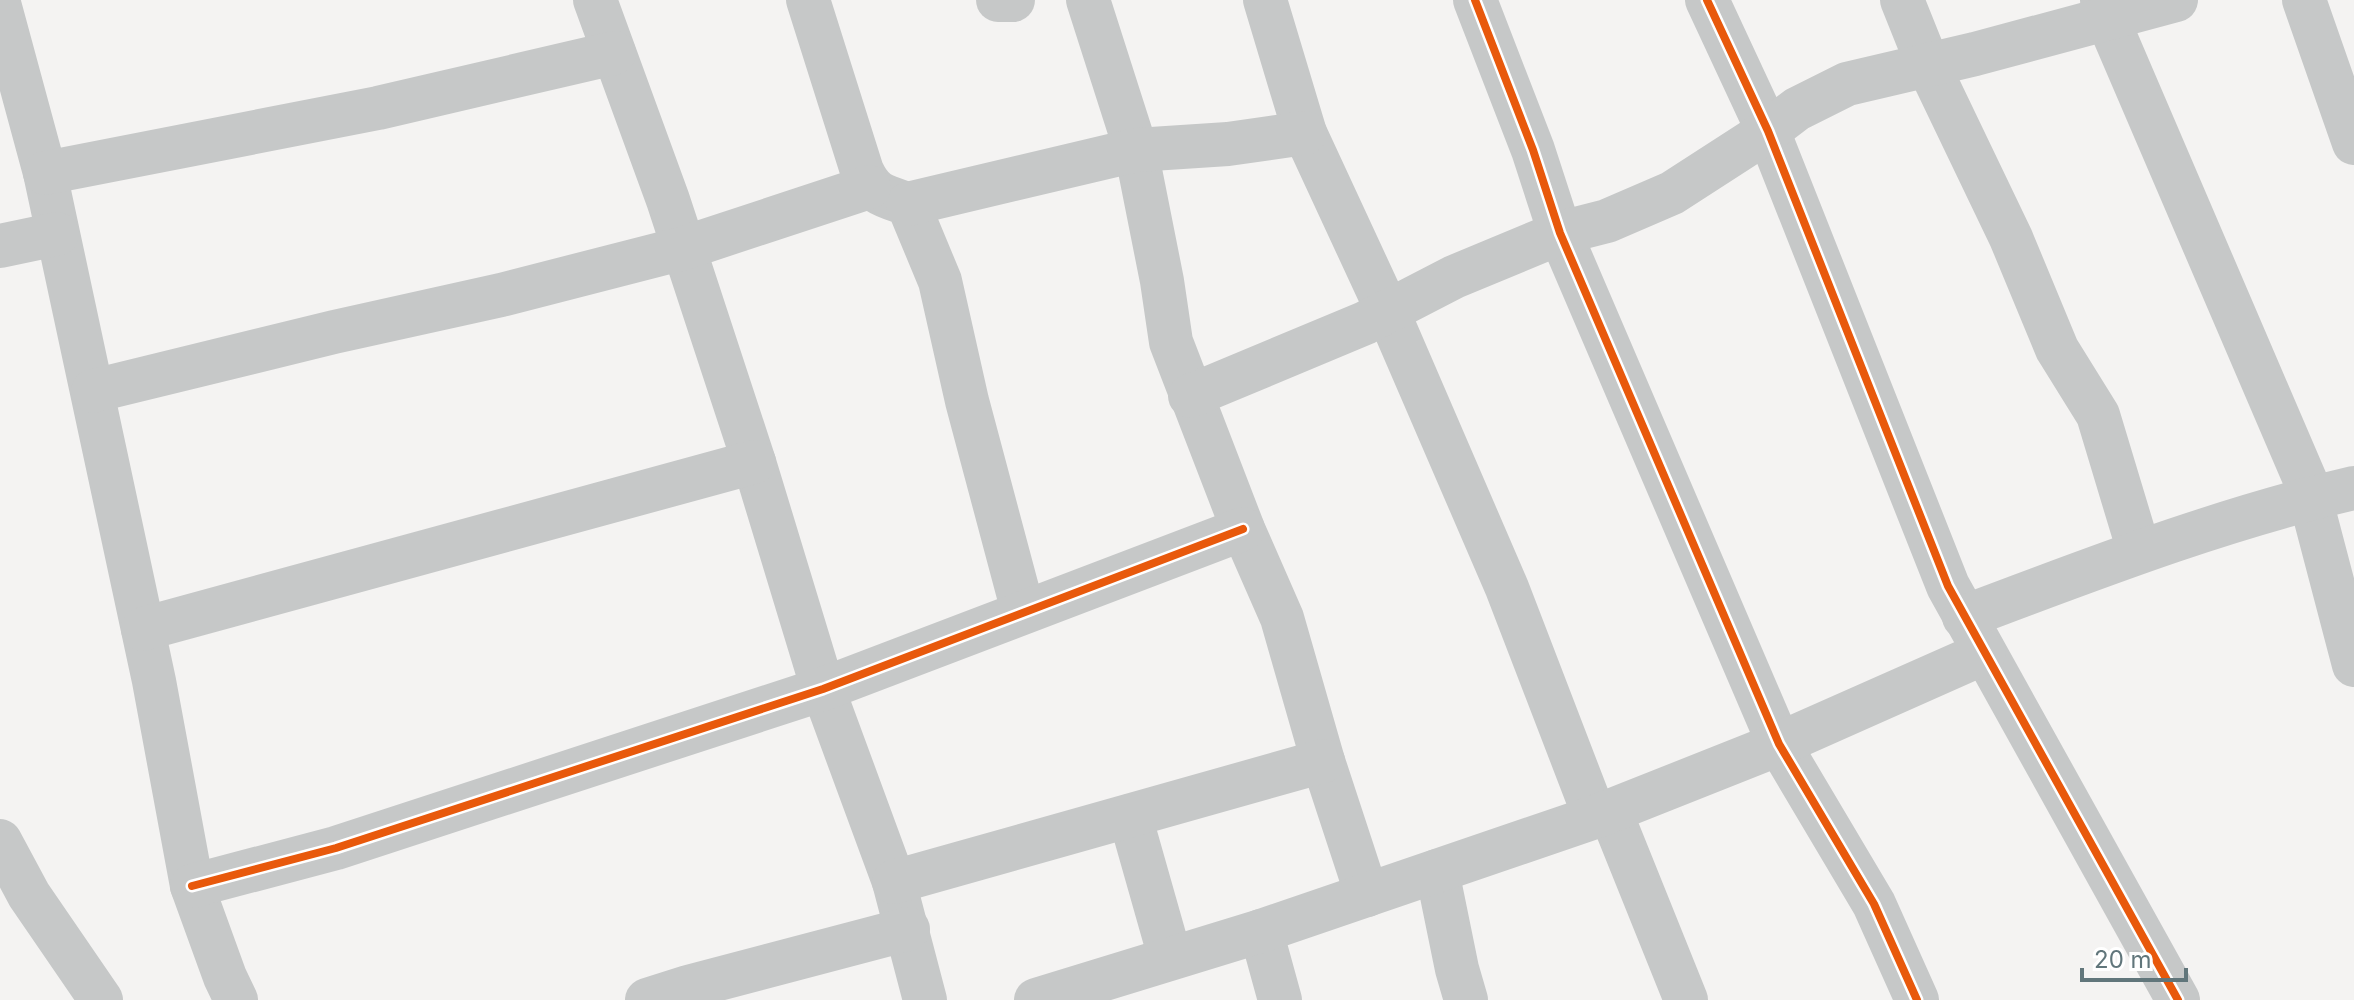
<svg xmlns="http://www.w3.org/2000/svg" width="2354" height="1000" viewBox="0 0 2354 1000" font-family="Inter,sans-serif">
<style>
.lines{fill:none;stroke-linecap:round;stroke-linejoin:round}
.minor{stroke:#c6c8c8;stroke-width:44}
.cycleway-casing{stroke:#fff;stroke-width:13}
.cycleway{stroke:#e8590c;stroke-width:8}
</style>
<rect width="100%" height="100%" fill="#f4f3f2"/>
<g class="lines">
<g class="minor">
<polyline points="595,0 668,200 754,462 823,689 894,882 925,1000"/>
<path d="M808,0l54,171c11,24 22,25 46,33l32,77 27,120 56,210"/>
<polyline points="998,0 1013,0"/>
<polyline points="1088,0 1136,150 1162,281 1171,342 1243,529 1282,618 1323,761 1367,895"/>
<polyline points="1265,0 1305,133 1387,310 1507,588 1595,817"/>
<polyline points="1475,0 1533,150 1560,233 1779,744 1874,904 1917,1000"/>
<polyline points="1707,0 1768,131 1948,586 2178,1000"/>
<polyline points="1902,0 1928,65 2011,238 2057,349 2098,415 2139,551"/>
<polyline points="2102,0 2107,18 2306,482 2354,665"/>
<polyline points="2304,0 2354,143"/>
<polyline points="0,7 45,173 154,681 192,886 225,977 236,1000"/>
<polyline points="45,173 378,108 614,53"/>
<polyline points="908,204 1136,150 1228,144 1305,133"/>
<polyline points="0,246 57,234"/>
<polyline points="93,391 334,332 501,295 684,248 869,187"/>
<polyline points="1190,396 1365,323 1454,277 1560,233 1607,221 1672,193 1768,131 1797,109 1847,84 1975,54 2176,0"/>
<path d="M1964,617c128,-48 256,-98 390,-129"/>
<polyline points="143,629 754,462"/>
<polyline points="1610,811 1686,1000"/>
<polyline points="1130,816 1170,957"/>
<polyline points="0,841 29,895 101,1000"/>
<polyline points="1437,871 1457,969 1466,1000"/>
<polyline points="894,882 1323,761"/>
<polyline points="192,886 336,848 823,689 1243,529"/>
<polyline points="1261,931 1280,1000"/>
<polyline points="647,1000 688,987 908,929"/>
<polyline points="1036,1000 1261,931 1595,817 1779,744 1984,653"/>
</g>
<defs>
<g id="cycleway">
<polyline points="1475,0 1533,150 1560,233 1779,744 1874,904 1917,1000"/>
<polyline points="1707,0 1768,131 1948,586 2178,1000"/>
<polyline points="192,886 336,848 823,689 1243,529"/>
</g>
</defs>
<use href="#cycleway" class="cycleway-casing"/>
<use href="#cycleway" class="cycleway"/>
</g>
<path d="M2082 968v12h104v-12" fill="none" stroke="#61767b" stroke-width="4"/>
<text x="2094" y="968" font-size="24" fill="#61767b" stroke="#ffffff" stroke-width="6" paint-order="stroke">20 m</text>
</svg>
